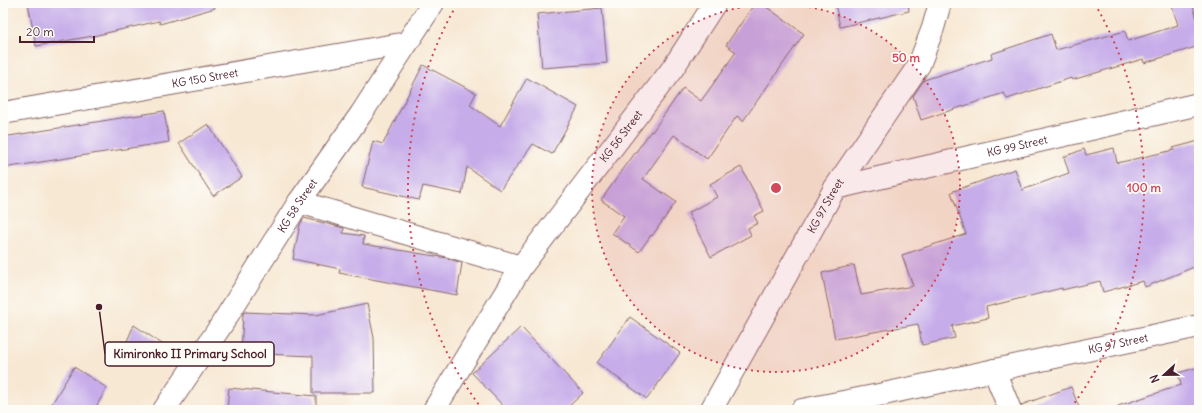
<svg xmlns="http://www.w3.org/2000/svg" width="1202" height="413" viewBox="0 0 1202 413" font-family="Delius,sans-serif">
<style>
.building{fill:#c6ace9}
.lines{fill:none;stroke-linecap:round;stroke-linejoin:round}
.minor-casing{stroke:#876566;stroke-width:24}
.minor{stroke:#fff;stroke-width:22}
.ring{fill:none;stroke:#d1495b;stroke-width:2;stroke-dasharray:2 4}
.labels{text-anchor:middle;stroke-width:3.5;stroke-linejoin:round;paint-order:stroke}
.street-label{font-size:11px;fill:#4a1f2b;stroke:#fdfcf7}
.centre{fill:#d1495b;stroke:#fdfcf7;stroke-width:2}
.ring-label{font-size:12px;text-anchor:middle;font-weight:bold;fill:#d1495b;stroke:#fdfcf7;stroke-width:3.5;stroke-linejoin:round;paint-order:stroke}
.leader{fill:none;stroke:#4a1f2b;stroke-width:1.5}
.callout-dot{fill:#4a1f2b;stroke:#fdfcf7;stroke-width:1.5}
.callout{fill:#fdfcf7;stroke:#4a1f2b;stroke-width:1.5}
.callout-label{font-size:12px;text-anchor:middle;font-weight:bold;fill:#4a1f2b}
</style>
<rect width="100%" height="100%" fill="#fdfcf7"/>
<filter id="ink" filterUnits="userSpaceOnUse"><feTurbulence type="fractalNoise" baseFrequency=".025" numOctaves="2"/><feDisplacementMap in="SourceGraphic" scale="8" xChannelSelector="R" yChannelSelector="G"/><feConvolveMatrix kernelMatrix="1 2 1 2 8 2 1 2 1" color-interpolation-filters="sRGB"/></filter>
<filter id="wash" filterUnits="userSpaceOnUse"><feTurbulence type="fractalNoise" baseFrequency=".012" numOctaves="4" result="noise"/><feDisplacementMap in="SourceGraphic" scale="16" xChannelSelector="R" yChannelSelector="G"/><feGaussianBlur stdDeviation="0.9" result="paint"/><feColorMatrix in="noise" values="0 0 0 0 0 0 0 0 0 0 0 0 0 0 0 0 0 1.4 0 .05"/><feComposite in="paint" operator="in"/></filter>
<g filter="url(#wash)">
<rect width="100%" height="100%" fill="#f7e8d3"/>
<g id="blocks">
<g class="building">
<polygon points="28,3 214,3 215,8 160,24 159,21 93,36 36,46"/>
<polygon points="755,3 761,3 804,34 743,121 737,116 707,159 674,135 643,179 676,202 652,236 651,235 639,252 612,233 624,216 601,200 651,131 652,132 683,88 701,101 736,52 726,45"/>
<polygon points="835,3 908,3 909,11 840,27"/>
<polygon points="1171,3 1192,3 1199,25 1199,46 1144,63 1143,59 1072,80 1071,78 1007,99 1004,93 921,120 913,96 924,80 992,58 991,54 1051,34 1056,50 1125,31 1128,41 1178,25"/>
<polygon points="602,8 607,63 542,68 537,14"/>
<polygon points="423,65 476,93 470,105 500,126 527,78 578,107 552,154 533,144 500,190 467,167 462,194 423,186 419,200 362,187 373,141 383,144"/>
<polygon points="164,111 169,142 3,168 3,137"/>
<polygon points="208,124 242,177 213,196 179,143"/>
<polygon points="1199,141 1199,265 1145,287 1143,281 1103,292 1100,281 1062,290 1062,288 986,307 988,318 952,326 955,338 922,345 918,324 835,339 822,273 854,265 861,295 913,286 902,255 966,234 951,192 1015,169 1022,190 1069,173 1064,157 1084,149 1086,155 1114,148 1117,163 1174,150 1173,148"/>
<polygon points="741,167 764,211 754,216 758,223 748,228 751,235 711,257 688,213 717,197 710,184"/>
<polygon points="304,218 344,228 343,233 364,236 363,244 447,258 462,263 457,295 339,273 340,269 293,259 300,225"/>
<polygon points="367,304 374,338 375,393 313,393 313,356 241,353 243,315 244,312 316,315"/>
<polygon points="630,317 680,353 647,399 597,363"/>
<polygon points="134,325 171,350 124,348"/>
<polygon points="521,327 583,393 565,410 507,410 472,373"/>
<polygon points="74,367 107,388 94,410 48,410"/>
<polygon points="1199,367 1199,410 1118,410 1118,406 1181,385 1178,373"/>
<polygon points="1071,387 1080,410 1022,410 1021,405"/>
<polygon points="229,388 316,396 316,410 227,410"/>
</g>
</g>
</g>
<g filter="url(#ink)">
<use href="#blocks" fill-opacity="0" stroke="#876566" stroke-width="1"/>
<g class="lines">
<defs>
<g id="minor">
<path id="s1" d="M3,113l404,-70"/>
<path id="s2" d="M835,188l364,-84"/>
<polyline points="299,202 521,267"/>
<polyline points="994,370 1010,410"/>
<path id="s3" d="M164,410l56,-83 79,-125 62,-88 72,-111"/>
<path id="s4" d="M434,410l87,-143 152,-199 42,-65"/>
<path id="s5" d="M711,410l124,-222 84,-123 14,-37 7,-25"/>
<path id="s6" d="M802,410l77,-15 320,-69"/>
</g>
</defs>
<use href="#minor" class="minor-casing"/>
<use href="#minor" class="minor"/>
</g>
</g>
<circle cx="776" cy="188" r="184" fill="#d1495b" fill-opacity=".12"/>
<g class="ring">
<circle cx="776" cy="188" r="184"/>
<path d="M482 409A368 368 0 0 1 457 4M1095 4A368 368 0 0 1 1070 409"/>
</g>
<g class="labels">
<g class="street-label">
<text dy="4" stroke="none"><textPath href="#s1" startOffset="205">KG 150 Street</textPath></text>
<text dy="4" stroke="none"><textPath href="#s4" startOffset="332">KG 56 Street</textPath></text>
<text dy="4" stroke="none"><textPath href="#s2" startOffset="187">KG 99 Street</textPath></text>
<text dy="4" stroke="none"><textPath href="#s3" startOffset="244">KG 58 Street</textPath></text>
<text dy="4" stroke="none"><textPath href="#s5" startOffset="234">KG 97 Street</textPath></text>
<text dy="4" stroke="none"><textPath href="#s6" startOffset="323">KG 97 Street</textPath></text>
</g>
</g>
<circle cx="776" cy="188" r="6" class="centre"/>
<g class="ring-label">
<text x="906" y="62">50 m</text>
<text x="1144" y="192">100 m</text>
</g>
<path class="leader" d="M99 307L105 354"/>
<circle class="callout-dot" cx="99" cy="307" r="4"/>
<rect class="callout" x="105" y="342" width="169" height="24" rx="4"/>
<g class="callout-label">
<text x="190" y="358">Kimironko II Primary School</text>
</g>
<rect width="1202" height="413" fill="none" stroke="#fdfcf7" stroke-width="16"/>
<g transform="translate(1164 375) rotate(248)" stroke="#fdfcf7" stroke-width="3" paint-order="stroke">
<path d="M0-3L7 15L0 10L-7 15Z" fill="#4a1f2b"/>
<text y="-6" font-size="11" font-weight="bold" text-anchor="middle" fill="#4a1f2b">N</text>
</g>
<path d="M20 36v6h74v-6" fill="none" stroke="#4a1f2b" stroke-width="2"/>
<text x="26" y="36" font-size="12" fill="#4a1f2b" stroke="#fdfcf7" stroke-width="3" paint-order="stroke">20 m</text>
</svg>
